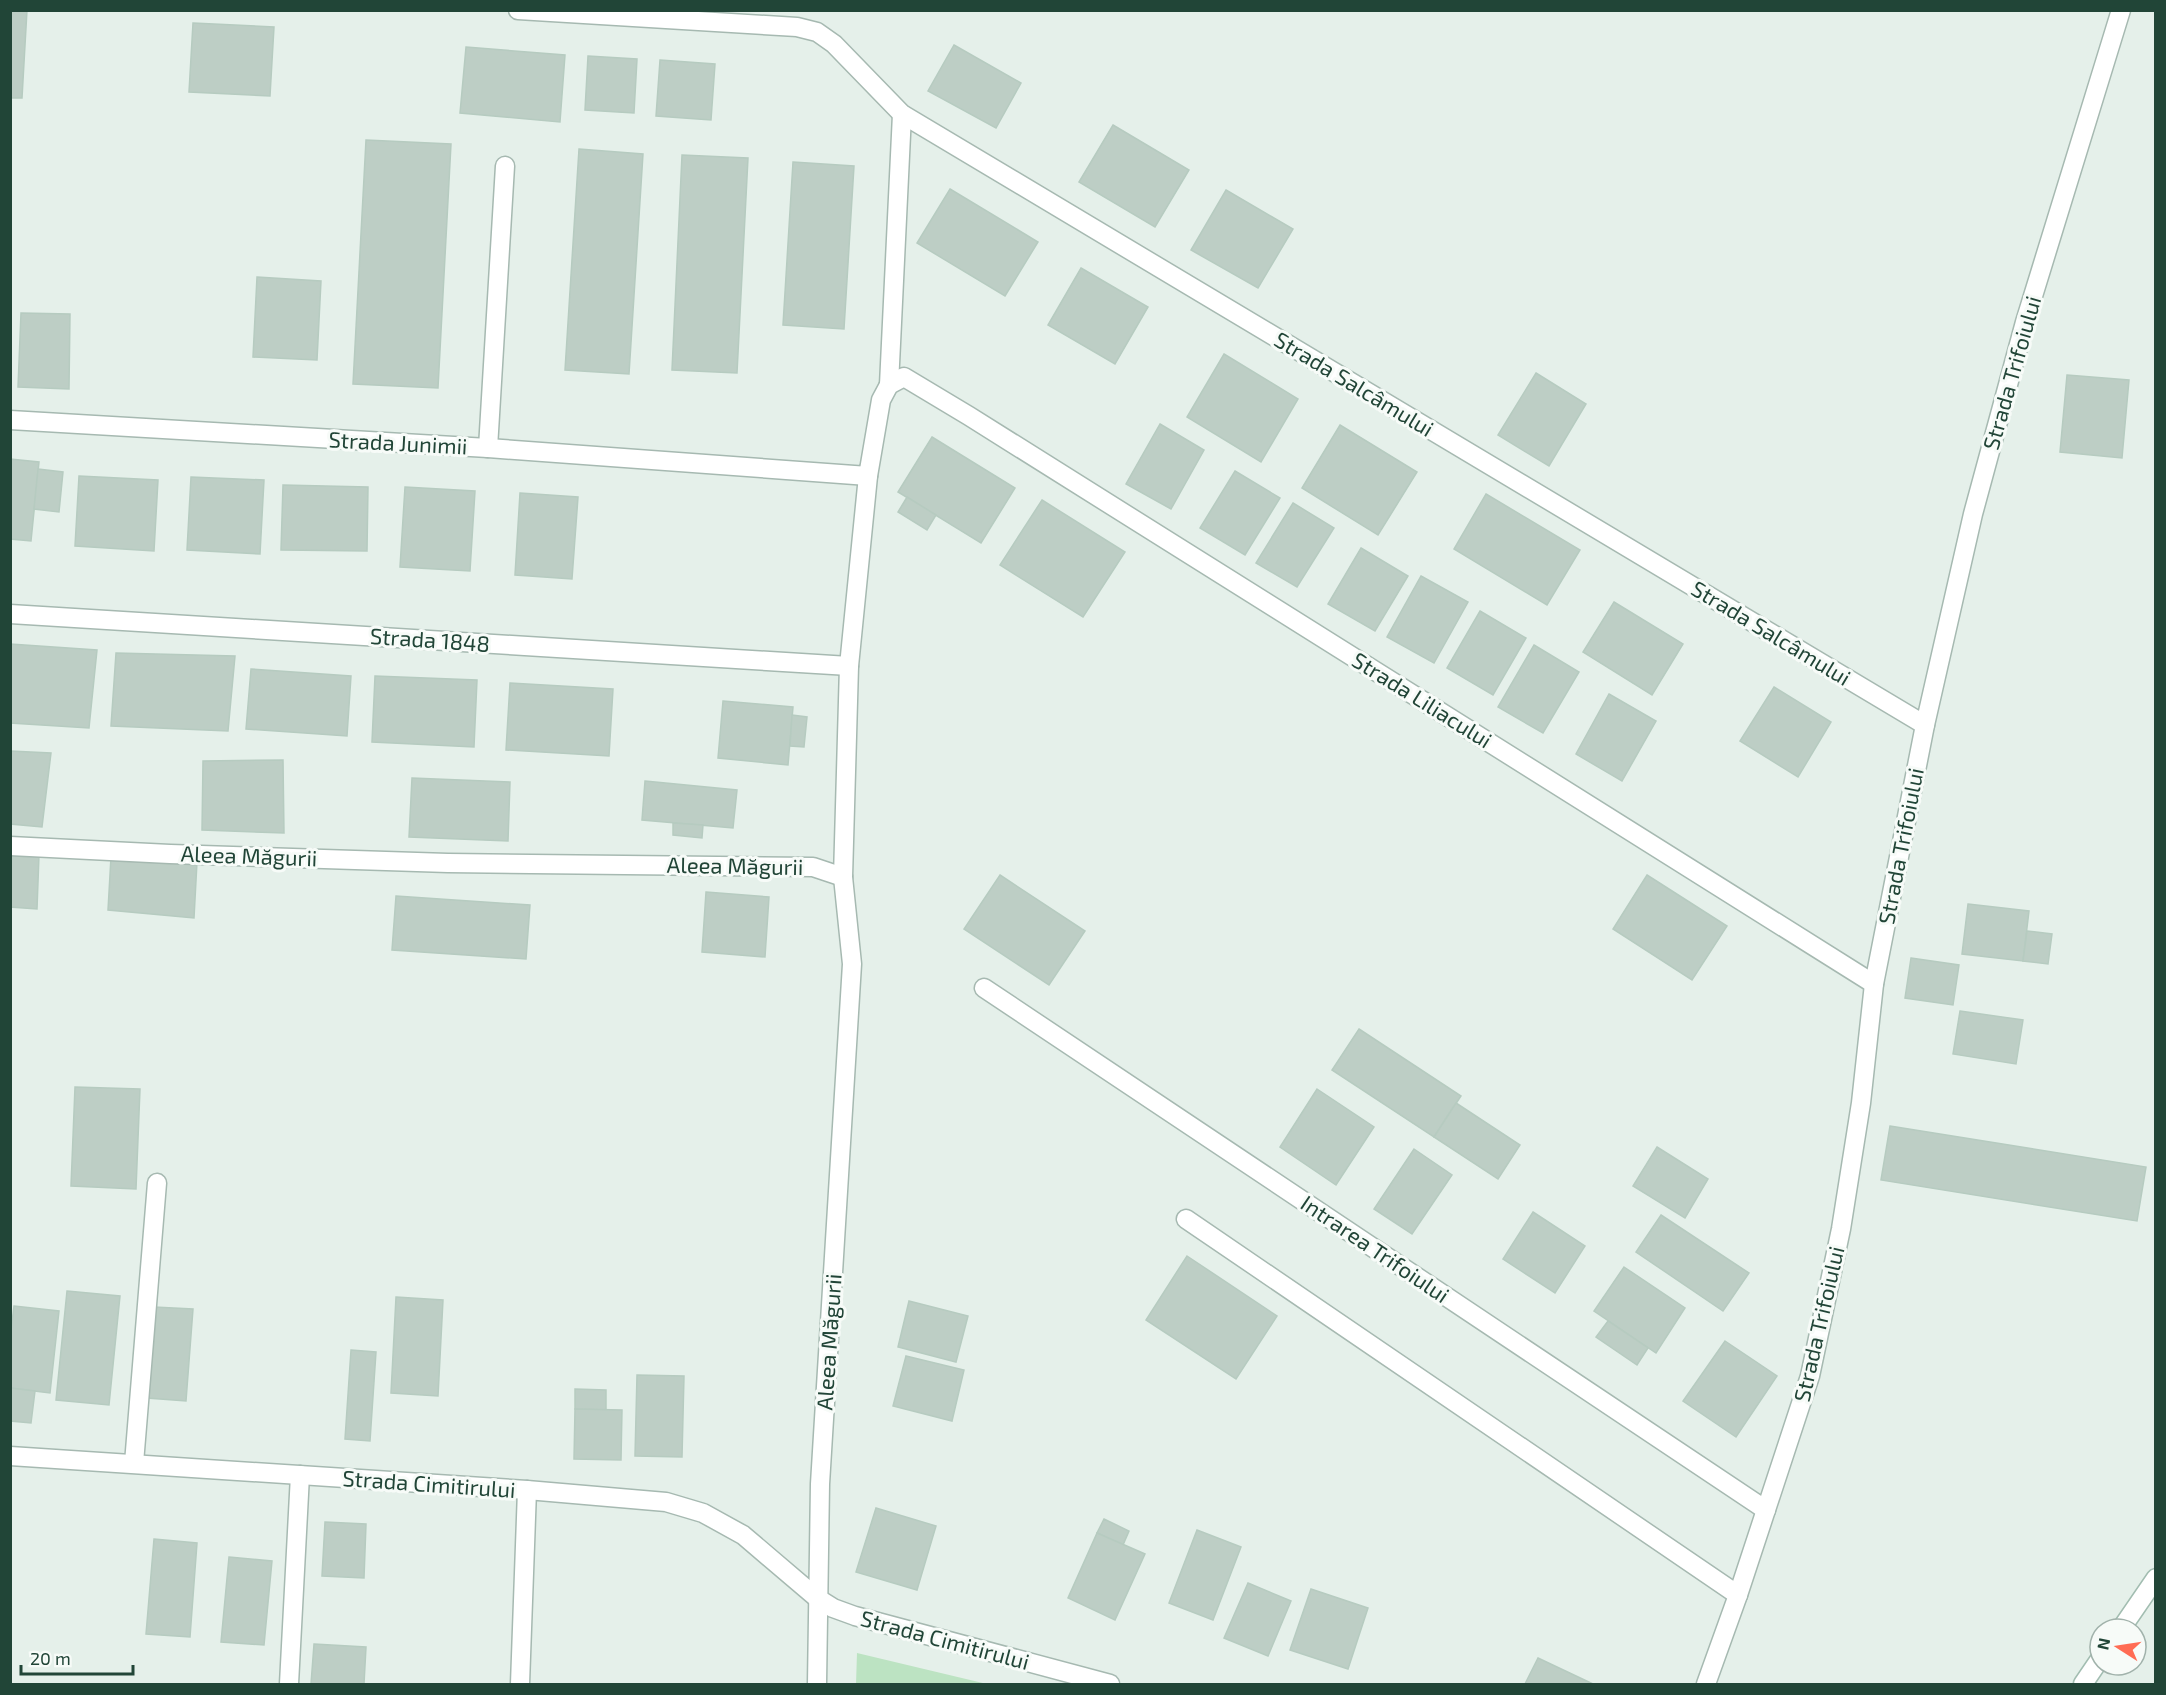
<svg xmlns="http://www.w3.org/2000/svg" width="2166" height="1695" viewBox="0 0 2166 1695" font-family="'Exo 2',sans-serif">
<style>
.green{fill:#bce3c2}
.building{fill:#bdcec5;stroke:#b6cbc0;stroke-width:1.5}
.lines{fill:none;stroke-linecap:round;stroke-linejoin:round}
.street-casing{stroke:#a6b9b1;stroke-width:21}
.secondary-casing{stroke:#a2bdb1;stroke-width:21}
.street{stroke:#fff;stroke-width:18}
.secondary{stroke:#fff;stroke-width:18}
.labels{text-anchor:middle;stroke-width:6;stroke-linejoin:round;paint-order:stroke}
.street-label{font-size:22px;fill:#214537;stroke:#f7fbf8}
</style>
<rect width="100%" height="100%" fill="#e5f0ea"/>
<polygon class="green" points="857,1653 987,1684 856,1684"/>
<g class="building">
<polygon points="10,10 27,10 22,98 10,98"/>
<polygon points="193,23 274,27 270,96 189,92"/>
<polygon points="954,45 1021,83 996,128 928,91"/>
<polygon points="466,47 565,55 560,122 460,113"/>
<polygon points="588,56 637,59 634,113 585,110"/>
<polygon points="660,60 715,64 711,120 656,116"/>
<polygon points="1113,125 1189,170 1155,227 1079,182"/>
<polygon points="366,140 451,144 438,388 353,384"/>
<polygon points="579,149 643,154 629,374 565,370"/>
<polygon points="682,155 748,158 737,373 672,370"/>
<polygon points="793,162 854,166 844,329 783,325"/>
<polygon points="950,189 1038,242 1005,296 917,243"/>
<polygon points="1226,190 1293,229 1258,288 1191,250"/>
<polygon points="1081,268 1148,307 1115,364 1048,325"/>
<polygon points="257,277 321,281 317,360 253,357"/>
<polygon points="21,313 70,314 69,389 18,387"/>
<polygon points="1224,354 1298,399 1261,462 1187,417"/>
<polygon points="1536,373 1586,404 1549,466 1498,435"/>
<polygon points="2067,375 2129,380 2122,458 2060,452"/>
<polygon points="1160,424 1204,450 1171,509 1126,484"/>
<polygon points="1340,425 1417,472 1378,535 1302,488"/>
<polygon points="932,437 1015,488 981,543 898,492"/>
<polygon points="10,459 39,462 31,541 10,539"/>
<polygon points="38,469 63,472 59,512 34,509"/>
<polygon points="1235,471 1280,498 1245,555 1200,528"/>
<polygon points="79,476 158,480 154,551 75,546"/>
<polygon points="191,477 264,480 260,554 187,550"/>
<polygon points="283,485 368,487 367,551 281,550"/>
<polygon points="405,487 475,491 470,571 400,567"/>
<polygon points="520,493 578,497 572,579 515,575"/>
<polygon points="1486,494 1580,550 1547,605 1454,549"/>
<polygon points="907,497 936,515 927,530 898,512"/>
<polygon points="1042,500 1125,552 1083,617 1000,565"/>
<polygon points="1293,503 1334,528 1297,587 1256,563"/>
<polygon points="1361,548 1408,576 1375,631 1328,604"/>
<polygon points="1421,576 1468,602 1434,663 1387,637"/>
<polygon points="1614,602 1683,644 1652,695 1583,652"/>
<polygon points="1480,611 1526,638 1493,695 1447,668"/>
<polygon points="10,644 97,650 89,728 10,723"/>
<polygon points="1534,645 1579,672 1543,733 1498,707"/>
<polygon points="116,653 235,656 228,731 111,726"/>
<polygon points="251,669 351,676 347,736 246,729"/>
<polygon points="375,676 477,680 474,747 372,742"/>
<polygon points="510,683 613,689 609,756 506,750"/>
<polygon points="1774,687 1831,722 1798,777 1740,741"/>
<polygon points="1609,694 1656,721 1622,781 1576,754"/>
<polygon points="723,701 793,707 788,765 718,758"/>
<polygon points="792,715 807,717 804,747 790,746"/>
<polygon points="10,751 51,753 42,827 10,824"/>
<polygon points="283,760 284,833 202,830 203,761"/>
<polygon points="412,778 510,782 508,841 409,837"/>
<polygon points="645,781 737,790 733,828 642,820"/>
<polygon points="673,823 703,825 702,838 673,835"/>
<polygon points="10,853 39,855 37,909 10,907"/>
<polygon points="111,857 197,862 194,918 108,910"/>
<polygon points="1000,875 1085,931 1049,985 964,929"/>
<polygon points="1647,875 1727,926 1692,980 1613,929"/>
<polygon points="706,892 769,897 765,957 702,952"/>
<polygon points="396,896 530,905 526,959 392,950"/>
<polygon points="1968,904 2029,911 2023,961 1962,954"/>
<polygon points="2027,931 2052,934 2048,964 2023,961"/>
<polygon points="1911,958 1959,965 1953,1005 1905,998"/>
<polygon points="1960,1011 2023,1020 2016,1064 1953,1054"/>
<polygon points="1359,1029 1461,1096 1434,1137 1332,1070"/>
<polygon points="75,1087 140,1089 136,1189 71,1186"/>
<polygon points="1317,1089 1374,1127 1336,1185 1280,1147"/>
<polygon points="1456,1103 1520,1145 1498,1179 1434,1137"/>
<polygon points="1890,1126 2146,1167 2137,1221 1881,1180"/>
<polygon points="1657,1147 1708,1179 1685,1218 1633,1186"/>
<polygon points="1414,1149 1452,1175 1412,1234 1374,1209"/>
<polygon points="1533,1212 1585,1246 1555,1293 1503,1259"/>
<polygon points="1661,1215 1749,1273 1723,1311 1636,1252"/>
<polygon points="1187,1256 1277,1316 1236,1379 1146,1320"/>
<polygon points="1624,1267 1685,1308 1656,1353 1594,1311"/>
<polygon points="67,1291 120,1296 109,1405 56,1400"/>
<polygon points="396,1297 443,1300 438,1396 391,1393"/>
<polygon points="909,1301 968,1316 956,1362 898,1347"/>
<polygon points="14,1306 59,1311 50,1393 10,1388 10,1338"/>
<polygon points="154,1307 193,1309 186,1401 147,1398"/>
<polygon points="1608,1321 1648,1348 1637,1365 1596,1337"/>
<polygon points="1725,1341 1777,1376 1736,1437 1683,1401"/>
<polygon points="351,1350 376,1352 370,1441 345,1439"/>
<polygon points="906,1356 964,1370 952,1421 893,1406"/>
<polygon points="637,1375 684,1376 682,1457 635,1456"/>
<polygon points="10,1388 35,1391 31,1423 10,1421"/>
<polygon points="575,1389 606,1390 606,1410 575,1409"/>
<polygon points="575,1409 622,1410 621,1460 574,1459"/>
<polygon points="876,1508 936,1526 917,1590 856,1572"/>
<polygon points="1104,1519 1129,1531 1123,1545 1097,1533"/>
<polygon points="325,1522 366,1524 364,1578 322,1576"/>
<polygon points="1197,1530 1241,1547 1213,1620 1169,1603"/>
<polygon points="1097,1533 1145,1554 1115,1620 1068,1598"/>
<polygon points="154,1539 197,1543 190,1637 146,1634"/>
<polygon points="229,1557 272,1561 264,1645 221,1642"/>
<polygon points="1248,1583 1291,1601 1268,1656 1224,1638"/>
<polygon points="1311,1589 1368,1608 1348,1669 1290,1650"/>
<polygon points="314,1644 366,1647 364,1684 311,1684"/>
<polygon points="1538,1658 1593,1684 1525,1684"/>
</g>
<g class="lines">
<defs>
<g id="street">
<polyline points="518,10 797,27 817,32 834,44 902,114 1925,725"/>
<polyline points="889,385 902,114"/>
<polyline points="10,420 488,448 868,476 881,400 889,385 904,377 969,416 1874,984"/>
<polyline points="488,448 505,166"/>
<polyline points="10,614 849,666"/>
<polyline points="10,846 170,854 448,863 813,867 843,877"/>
<polyline points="984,988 1766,1510"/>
<polyline points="1186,1219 1738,1595"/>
<polyline points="10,1456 527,1490 666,1502 703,1513 743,1535 817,1598 833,1608 855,1616 1110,1684"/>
<polyline points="134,1463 157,1183"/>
<polyline points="289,1684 300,1475"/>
<polyline points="520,1684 527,1490"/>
<polyline points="817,1684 820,1484 852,964 843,877 849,666 868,476"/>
<polyline points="1706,1684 1738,1595 1810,1376 1841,1229 1861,1103 1874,984 1925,725 1973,514 2025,322 2121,10"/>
</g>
<g id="secondary">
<polyline points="2121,1629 2156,1578"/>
<polyline points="2083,1684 2100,1659"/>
</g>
</defs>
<use href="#street" class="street-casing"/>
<use href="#secondary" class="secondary-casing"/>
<use href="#street" class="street"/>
<use href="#secondary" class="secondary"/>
</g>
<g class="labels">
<g class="street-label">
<text transform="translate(2012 373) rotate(-74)" y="8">Strada Trifoiului</text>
<text transform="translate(1354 384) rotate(31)" y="8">Strada Salcâmului</text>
<text transform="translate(398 443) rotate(3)" y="8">Strada Junimii</text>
<text transform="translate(1771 633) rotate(31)" y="8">Strada Salcâmului</text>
<text transform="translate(430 640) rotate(4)" y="8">Strada 1848</text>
<text transform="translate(1422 700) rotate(32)" y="8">Strada Liliacului</text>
<text transform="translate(1901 846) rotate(-79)" y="8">Strada Trifoiului</text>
<text transform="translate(249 856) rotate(2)" y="8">Aleea Măgurii</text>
<text transform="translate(735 866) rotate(1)" y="8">Aleea Măgurii</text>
<text transform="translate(1375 1249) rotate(34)" y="8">Intrarea Trifoiului</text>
<text transform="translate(1819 1324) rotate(-77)" y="8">Strada Trifoiului</text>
<text transform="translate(829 1342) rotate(-86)" y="8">Aleea Măgurii</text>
<text transform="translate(429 1484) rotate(4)" y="8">Strada Cimitirului</text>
<text transform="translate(945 1640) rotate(15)" y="8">Strada Cimitirului</text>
</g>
</g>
<rect width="2166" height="1695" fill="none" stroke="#214537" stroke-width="24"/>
<g transform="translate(2118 1647) rotate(282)"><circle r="28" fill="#f7fbf8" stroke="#a1b2ab" stroke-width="1.5"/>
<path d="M0-4.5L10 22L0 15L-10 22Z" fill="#ff6c54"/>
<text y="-9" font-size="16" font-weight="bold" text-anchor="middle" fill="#214537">N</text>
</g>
<path d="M21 1665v9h112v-9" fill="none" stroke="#214537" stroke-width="3"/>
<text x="30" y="1665" font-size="18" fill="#214537" stroke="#f7fbf8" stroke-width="4.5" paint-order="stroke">20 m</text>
</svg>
